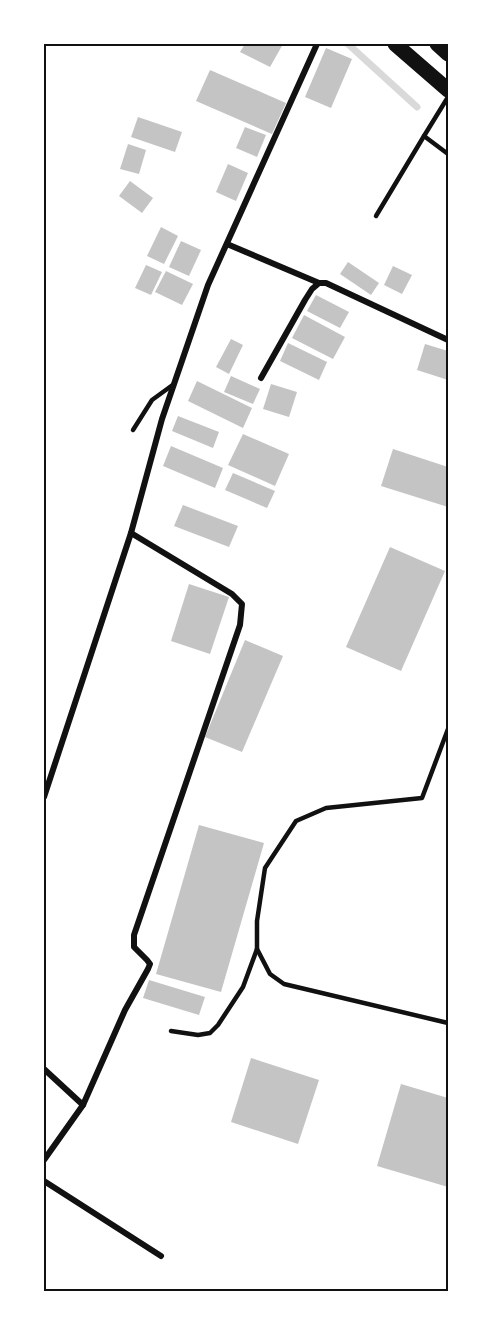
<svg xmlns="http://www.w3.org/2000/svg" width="492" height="1335" viewBox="0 0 492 1335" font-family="'Titillium Web',sans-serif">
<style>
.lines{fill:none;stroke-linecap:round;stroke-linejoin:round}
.stream{stroke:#d9d9d9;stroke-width:7}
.building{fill:#c4c4c4}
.service{stroke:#111;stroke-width:4.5}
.minor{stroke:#111;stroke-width:6}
.trunk{stroke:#111;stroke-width:15}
.neatline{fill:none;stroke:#111;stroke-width:2}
</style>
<rect width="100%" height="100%" fill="#fff"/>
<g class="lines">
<polyline class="stream" points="348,44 417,107"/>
</g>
<g class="building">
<polygon points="245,44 283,44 270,67 240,52"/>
<polygon points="326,48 352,59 331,108 305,97"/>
<polygon points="210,70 286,103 272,134 196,101"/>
<polygon points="138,117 182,132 175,152 131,137"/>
<polygon points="245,127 266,135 257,157 236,148"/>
<polygon points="128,144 146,150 139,174 120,169"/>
<polygon points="228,164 248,173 236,201 216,192"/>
<polygon points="130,181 153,198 142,213 119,196"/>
<polygon points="161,227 178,236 164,264 147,256"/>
<polygon points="181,241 201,250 189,276 169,267"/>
<polygon points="348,262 379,283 371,295 340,274"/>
<polygon points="146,265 162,272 151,295 135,288"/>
<polygon points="393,266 412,275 402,294 384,285"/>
<polygon points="166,271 193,284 182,305 155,292"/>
<polygon points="316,295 349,312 340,328 307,311"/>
<polygon points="304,315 345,337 333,359 292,338"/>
<polygon points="231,339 243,345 229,374 216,367"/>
<polygon points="288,343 327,362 319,380 280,361"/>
<polygon points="425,344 448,351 448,380 417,370"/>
<polygon points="231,376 260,389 253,404 224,392"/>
<polygon points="197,381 252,408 243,428 188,401"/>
<polygon points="271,384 297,392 289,417 263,409"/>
<polygon points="178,416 219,432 213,448 172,431"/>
<polygon points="243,434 289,454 275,486 228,465"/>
<polygon points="171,446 223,468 215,488 163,466"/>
<polygon points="393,449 448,467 448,507 381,486"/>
<polygon points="233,473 275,491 267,508 225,490"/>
<polygon points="183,505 238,526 229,547 174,526"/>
<polygon points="390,547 445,571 401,671 346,647"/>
<polygon points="189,584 229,597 210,654 171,641"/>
<polygon points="245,640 283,656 242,752 205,737"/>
<polygon points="199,825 264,843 221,992 156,974"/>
<polygon points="149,980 205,997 199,1015 143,998"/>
<polygon points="251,1058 319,1080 298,1144 231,1122"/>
<polygon points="401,1084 448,1098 448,1187 377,1166"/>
</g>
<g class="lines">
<g class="service">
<polyline points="448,97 424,136 448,154"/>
<polyline points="376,216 424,136"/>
<polyline points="133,430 152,400 174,384"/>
<polyline points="257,949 270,974 284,984 448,1023"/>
<polyline points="171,1031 198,1035 210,1033 218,1025 243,987 257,949 257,921 265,868 296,821 326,808 422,798 448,729"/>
</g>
<g class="minor">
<polyline points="227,244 319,283"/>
<polyline points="261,378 305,300 312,289 319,283 326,283 448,340"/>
<polyline points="44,797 131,533 162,419 208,285 317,44"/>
<polyline points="44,1069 83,1105"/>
<polyline points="44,1160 83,1105 125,1010 148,969 150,964 147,960 134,947 134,935 240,625 242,604 232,594 131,533"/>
<polyline points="44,1181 161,1256"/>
</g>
<g class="trunk">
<polyline points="395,44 448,90"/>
<polyline points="437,44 448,54"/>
</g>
</g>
<rect width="492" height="1335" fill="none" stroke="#ffffff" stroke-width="90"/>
<rect x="45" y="45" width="402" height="1245" class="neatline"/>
</svg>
